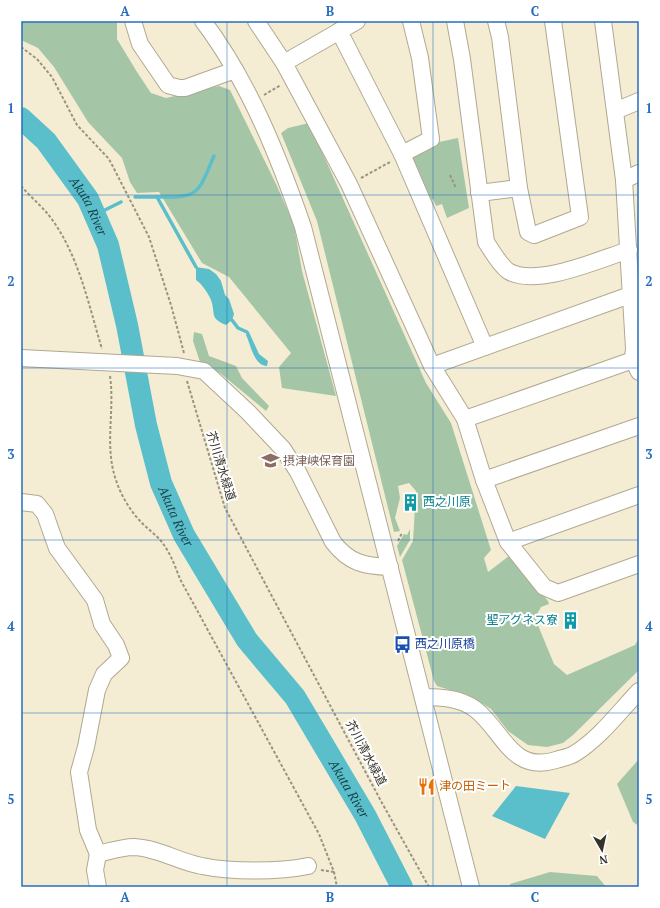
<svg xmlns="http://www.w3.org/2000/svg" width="660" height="908" viewBox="0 0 660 908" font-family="'PT Serif','Noto Sans JP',serif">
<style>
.green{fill:#a5c6a6}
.water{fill:#5bbecb}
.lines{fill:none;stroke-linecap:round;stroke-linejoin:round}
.stream{stroke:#5bbecb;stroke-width:3.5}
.river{stroke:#5bbecb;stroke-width:22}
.minor-casing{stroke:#b0a991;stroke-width:18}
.path{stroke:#999482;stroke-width:2;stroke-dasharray:3 2;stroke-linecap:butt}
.minor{stroke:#fff;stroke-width:16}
.grid{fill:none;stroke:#276dbe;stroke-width:1;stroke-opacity:0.55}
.labels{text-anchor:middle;stroke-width:4;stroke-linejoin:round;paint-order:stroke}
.education-label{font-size:12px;fill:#785e54;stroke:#fff;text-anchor:start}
.street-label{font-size:12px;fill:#353228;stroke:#fff}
.culture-label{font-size:12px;fill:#0d838f;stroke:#fff;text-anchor:start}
.transit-label{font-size:12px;fill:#164399;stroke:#fff;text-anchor:start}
.food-label{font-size:12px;fill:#c56008;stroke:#fff;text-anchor:start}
.water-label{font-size:13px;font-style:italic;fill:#154348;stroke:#fff}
.neatline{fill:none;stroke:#276dbe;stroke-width:1.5}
.grid-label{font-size:13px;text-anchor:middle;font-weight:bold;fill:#276dbe}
</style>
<rect width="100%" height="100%" fill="#f4edd3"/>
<g class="green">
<polygon points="21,21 117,21 117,39 137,72 151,93 166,98 219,86 230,90 277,186 294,225 302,271 336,396 282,388 279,367 291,353 229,277 202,263 159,192 137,193 130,182 122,158 88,122 54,67 38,48 21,40"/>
<polygon points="309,123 426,383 451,423 491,550 484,558 488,572 509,556 548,601 549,604 541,607 535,618 554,664 567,675 635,645 639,638 639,670 573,735 563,743 547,747 528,745 508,731 491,709 472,697 437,686 434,681 402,560 413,541 416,491 409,483 398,486 400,498 395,518 400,531 394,532 317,221 281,133 288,128"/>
<polygon points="458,138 469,208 447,218 442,204 436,206 433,199 429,201 412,163 414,155 439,142"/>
<polygon points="194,332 202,334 209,356 236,366 242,378 269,406 266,411 220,373 200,362 193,341"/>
<polygon points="410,529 410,540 400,557 397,546 404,534 407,535"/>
<polygon points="639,759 639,826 633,822 617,784"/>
<polygon points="550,872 597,876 606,887 510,887 510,884"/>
</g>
<g class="water">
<path d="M196,267l13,2 7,5 5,7 4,14 4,4 5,15 -2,6 -6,5c-17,-7 -10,-11 -15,-25 -3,-7 -9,-16 -15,-20z"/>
<path d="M247,332h2l10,22 9,7 -1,5c-13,0 -16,-21 -21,-31z"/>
<polygon points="516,786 570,793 545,839 492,816"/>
</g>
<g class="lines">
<g class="stream">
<polyline points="135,197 157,197 196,267"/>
<path d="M157,197c43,1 41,-4 57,-41"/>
<polyline points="95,215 121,202"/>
<polyline points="232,320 238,328 247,332"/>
</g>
<path class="river" id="s1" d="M21,118l25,23 42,58 20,46 19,80 19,100 15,58 23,52 63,105 48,57 70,118 37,72"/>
<defs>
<g id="minor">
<polyline points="133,21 140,44 168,85 179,88 185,88 235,70"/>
<path d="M203,21c46,61 75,134 100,206l168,660"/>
<polyline points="256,21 284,63 349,184 432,366 465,419 484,480 508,542 544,587 558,593 639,564"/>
<path d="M455,21l7,38 24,183c6,9 13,22 22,29 28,17 92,-12 121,-21"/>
<polyline points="496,21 500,37 519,188 528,232 534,235 580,217 553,21"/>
<polyline points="603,21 624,180 634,348 633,360 639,372"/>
<polyline points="339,31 402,154 485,347"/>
<polyline points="284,63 357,21"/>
<polyline points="615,111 639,101"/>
<polyline points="402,154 431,139 420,58 411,21"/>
<polyline points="624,180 639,173"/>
<polyline points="479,193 519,188"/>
<path d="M21,358l156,8 27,5 44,41 35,37 15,23 35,70c16,21 31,24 57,25"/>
<polyline points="432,366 630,295"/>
<polyline points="465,419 633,360"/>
<polyline points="484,480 639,426"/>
<polyline points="21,502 37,504 45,514 57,548 95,600 102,624 116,645 121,658 104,674 97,690 86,747 79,772 88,830 98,854"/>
<polyline points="508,542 639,495"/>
<path d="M423,697c18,0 37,1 52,12 28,21 36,65 81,51 6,-2 13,-3 18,-6 25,-15 45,-42 65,-63"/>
<path d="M98,887l-3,-17 3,-16c12,-3 25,-7 36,-7 24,1 45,15 68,19 29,6 77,6 106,0"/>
</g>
</defs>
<use href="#minor" class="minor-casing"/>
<g class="path">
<polyline points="21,47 37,59 52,77 77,125 109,159 149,237 171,305 184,353"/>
<polyline points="264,95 281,85"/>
<polyline points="450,175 456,188"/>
<polyline points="361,178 390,162"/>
<path d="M21,186c8,9 18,18 26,27 31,38 41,90 55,136"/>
<path d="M110,376c5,35 -6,70 6,104 5,16 15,32 27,44 6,6 13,11 18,17 9,11 14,25 19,38l139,255 15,38 3,15"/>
<polyline points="187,381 225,508 382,803 429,887"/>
<polyline points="398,541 402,533"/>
<polyline points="321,870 334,872"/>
</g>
<use href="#minor" class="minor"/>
</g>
<path class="grid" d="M227,21v866M433,21v866M21,195h618M21,368h618M21,540h618M21,713h618"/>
<defs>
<symbol id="school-bare" viewBox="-9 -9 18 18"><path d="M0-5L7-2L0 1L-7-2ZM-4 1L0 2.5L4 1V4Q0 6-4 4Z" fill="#8d6e63" stroke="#fff" stroke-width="2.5" paint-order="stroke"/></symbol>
<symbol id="building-bare" viewBox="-9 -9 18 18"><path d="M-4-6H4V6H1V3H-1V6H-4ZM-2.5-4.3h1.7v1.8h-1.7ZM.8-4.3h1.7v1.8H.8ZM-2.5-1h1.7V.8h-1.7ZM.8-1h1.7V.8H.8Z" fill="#0f9aa8" stroke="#fff" stroke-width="2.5" paint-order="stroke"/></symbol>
<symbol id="bus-bare" viewBox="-9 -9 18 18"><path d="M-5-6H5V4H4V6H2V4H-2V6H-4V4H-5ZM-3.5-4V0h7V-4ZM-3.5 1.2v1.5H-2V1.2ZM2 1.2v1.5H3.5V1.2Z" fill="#1a4fb4" stroke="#fff" stroke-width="2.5" paint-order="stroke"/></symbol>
<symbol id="restaurant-bare" viewBox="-9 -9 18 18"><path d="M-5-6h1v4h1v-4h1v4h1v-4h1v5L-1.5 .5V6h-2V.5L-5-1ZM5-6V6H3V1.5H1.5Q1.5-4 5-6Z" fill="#e8710a" stroke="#fff" stroke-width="2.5" paint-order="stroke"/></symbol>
</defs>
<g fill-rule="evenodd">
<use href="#school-bare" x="258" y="448" width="25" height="25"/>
<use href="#building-bare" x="398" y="490" width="25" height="25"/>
<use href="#building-bare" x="558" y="608" width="25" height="25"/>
<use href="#bus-bare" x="390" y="632" width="25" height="25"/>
<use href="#restaurant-bare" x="414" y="774" width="25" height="25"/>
</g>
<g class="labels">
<g class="education-label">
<text x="283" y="465">摂津峡保育園</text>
</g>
<g class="street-label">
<text transform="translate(221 466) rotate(73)" y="4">芥川清水緑道</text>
<text transform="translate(366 753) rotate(62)" y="4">芥川清水緑道</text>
</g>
<g class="culture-label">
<text x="423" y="506">西之川原</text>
<text x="558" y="624" text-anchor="end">聖アグネス寮</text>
</g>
<g class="transit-label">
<text x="415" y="648">西之川原橋</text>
</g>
<g class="food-label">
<text x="439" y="790">津の田ミート</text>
</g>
<g class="water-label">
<text dy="5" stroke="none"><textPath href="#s1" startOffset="112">Akuta River</textPath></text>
<text dy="5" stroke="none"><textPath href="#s1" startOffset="436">Akuta River</textPath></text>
<text dy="5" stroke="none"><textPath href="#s1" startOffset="760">Akuta River</textPath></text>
</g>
</g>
<rect width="660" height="908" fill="none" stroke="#ffffff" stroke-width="44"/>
<g transform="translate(602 850) rotate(171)" stroke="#ffffff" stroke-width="3" paint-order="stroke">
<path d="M0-3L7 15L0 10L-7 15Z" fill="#353228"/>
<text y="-6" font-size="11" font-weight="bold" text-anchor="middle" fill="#353228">N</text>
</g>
<rect x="22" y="22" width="616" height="864" class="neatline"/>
<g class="grid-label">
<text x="125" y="16">A</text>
<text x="330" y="16">B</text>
<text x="535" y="16">C</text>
<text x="11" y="113">1</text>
<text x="649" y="113">1</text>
<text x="11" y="286">2</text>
<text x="649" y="286">2</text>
<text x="11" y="459">3</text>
<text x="649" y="459">3</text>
<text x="11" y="631">4</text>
<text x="649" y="631">4</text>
<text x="11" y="804">5</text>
<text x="649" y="804">5</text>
<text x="125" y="902">A</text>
<text x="330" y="902">B</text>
<text x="535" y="902">C</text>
</g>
</svg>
